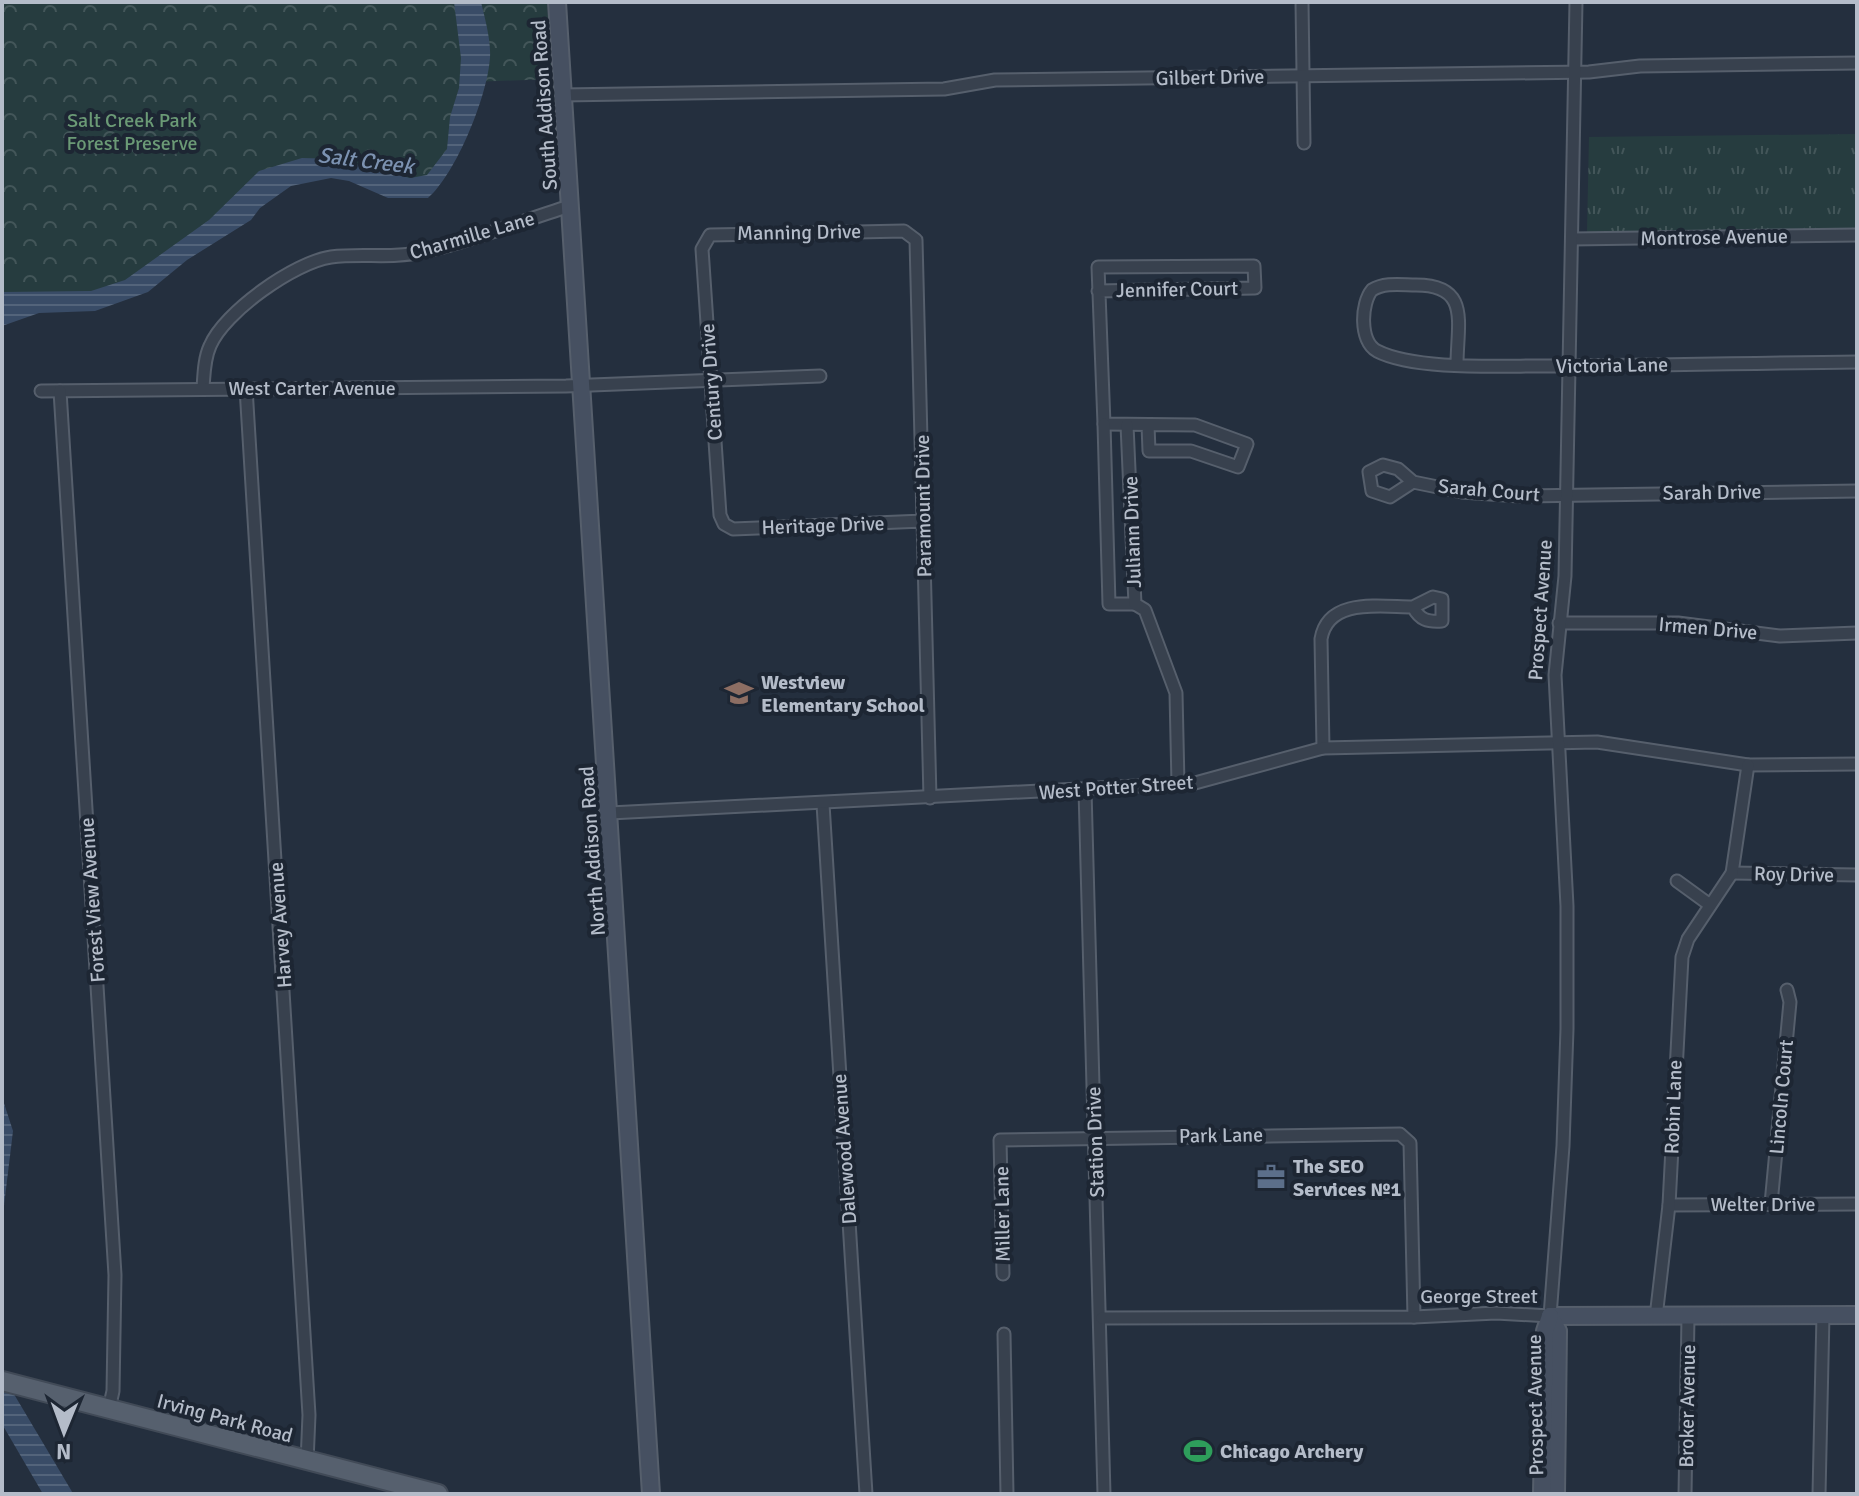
<svg xmlns="http://www.w3.org/2000/svg" width="1859" height="1496" viewBox="0 0 1859 1496" font-family="Signika,sans-serif">
<style>
.grass{fill:url(#grass-tufts)}
.park{fill:url(#park-crowns)}
.water{fill:url(#water-rules)}
.lines{fill:none;stroke-linecap:round;stroke-linejoin:round}
.street-casing{stroke:#565f6c;stroke-width:15}
.secondary-casing{stroke:#565f6c;stroke-width:20}
.primary-casing{stroke:#414a57;stroke-width:22}
.street{stroke:#38414e;stroke-width:11}
.secondary{stroke:#465061;stroke-width:16}
.primary{stroke:#56606e;stroke-width:18}
.labels{text-anchor:middle;stroke-width:8;stroke-linejoin:round;paint-order:stroke}
.street-label{font-size:20px;fill:#b4bcc9;stroke:#1d2633}
.park-label{font-size:20px;fill:#6b9a76;stroke:#1d2633}
.poi-label{font-size:20px;font-weight:bold;fill:#b4bcc9;stroke:#1d2633;text-anchor:start}
.water-label{font-size:22px;font-style:italic;fill:#7c92b1;stroke:#1d2633}
</style>
<defs>
<pattern id="grass-tufts" width="24" height="20" patternUnits="userSpaceOnUse" patternTransform="scale(2)"><rect width="24" height="20" fill="#263c3f"/><path d="M3 7l-1-3M5 7V3M7 7l1-3M15 17l-1-3M17 17v-4M19 17l1-3" fill="none" stroke="#435659"/></pattern>
<pattern id="park-crowns" width="20" height="18" patternUnits="userSpaceOnUse" patternTransform="scale(2)"><rect width="20" height="18" fill="#263c3f"/><path d="M2 6a3 3 0 1 1 6 0M12 15a3 3 0 1 1 6 0" fill="none" stroke="#435659"/></pattern>
<pattern id="water-rules" width="6" height="5" patternUnits="userSpaceOnUse" patternTransform="scale(2)"><rect width="6" height="5" fill="#394c67"/><path d="M0 2.5h6" fill="none" stroke="#53647b"/></pattern>
</defs>
<rect width="100%" height="100%" fill="#242f3e"/>
<polygon class="grass" points="1857,134 1857,228 1587,232 1589,137"/>
<polygon class="park" points="2,2 547,2 552,79 471,82 447,166 413,187 311,168 117,291 2,306"/>
<g class="water">
<path d="M454,2h27c4,17 10,38 9,55 -2,38 -34,117 -62,141h-40l-39,-17 -18,-3 -40,8 -31,22 -9,12 -64,40 -39,32 -53,19 -56,2 -37,13v-34l89,-1 34,-11 84,-60 50,-49 43,-13 35,1 73,19 17,-3 20,-26 3,-32 9,-29 2,-30z"/>
<polygon points="2,1097 13,1131 2,1222"/>
<polygon points="2,1374 71,1490 73,1494 43,1494 2,1424"/>
</g>
<g class="lines">
<defs>
<g id="street">
<polyline points="1302,2 1304,143"/>
<polyline points="563,95 944,89 995,80 1589,72 1640,66 1857,63"/>
<polyline points="1572,239 1857,235"/>
<polyline points="1098,291 1255,288 1254,266 1098,267 1104,424 1195,425 1247,444 1238,467 1191,451 1149,451 1148,425"/>
<path d="M1457,365c0,-42 14,-80 -41,-80 -14,0 -31,-3 -44,5 -11,13 -13,51 5,61 37,19 120,15 163,15 106,0 211,-3 317,-4"/>
<path d="M203,388c1,-13 1,-29 7,-42 14,-34 85,-84 121,-89 31,-4 61,2 92,-5 50,-11 98,-31 147,-46"/>
<polyline points="246,388 309,1415 307,1462"/>
<polyline points="41,391 566,386 820,376"/>
<polyline points="60,391 115,1275 113,1391 109,1409"/>
<polyline points="1104,424 1109,604 1135,604"/>
<polyline points="1127,425 1135,604 1145,610 1176,693 1178,784"/>
<polyline points="1413,482 1390,497 1372,491 1369,472 1383,465 1398,469 1413,482 1462,492 1519,496 1857,491"/>
<polyline points="923,521 733,529 724,524 720,515 702,249 710,235 904,231 916,240 930,798"/>
<polyline points="1559,623 1678,623 1780,636 1857,633"/>
<path d="M1323,748l-2,-109c7,-42 60,-32 92,-32 7,13 14,15 29,14v-22l-9,-2 -20,10"/>
<polyline points="1085,790 1104,1494"/>
<polyline points="823,804 866,1494"/>
<polyline points="610,813 1195,783 1323,748 1597,742 1748,765 1857,764"/>
<polyline points="1732,873 1857,875"/>
<polyline points="1677,881 1710,905"/>
<polyline points="1771,1204 1790,1002 1787,990"/>
<polyline points="1669,1205 1857,1204"/>
<polyline points="1003,1274 1000,1140 1400,1134 1410,1143 1414,1317"/>
<polyline points="1656,1317 1669,1205 1682,957 1688,939 1732,873 1748,765"/>
<polyline points="1102,1318 1414,1317 1496,1313 1550,1316 1563,1146 1567,1029 1567,906 1555,675 1565,576 1576,2"/>
<polyline points="1004,1334 1007,1494"/>
<polyline points="1685,1494 1688,1317"/>
<polyline points="1819,1494 1823,1315"/>
</g>
<g id="secondary">
<polyline points="557,2 651,1494"/>
<polyline points="1550,1316 1857,1315"/>
<polyline points="1550,1316 1558,1331 1556,1494"/>
<polyline points="1542,1494 1545,1331 1550,1316"/>
</g>
<polyline id="primary" points="2,1381 438,1494"/>
</defs>
<use href="#street" class="street-casing"/>
<use href="#secondary" class="secondary-casing"/>
<use href="#primary" class="primary-casing"/>
<use href="#street" class="street"/>
<use href="#secondary" class="secondary"/>
<use href="#primary" class="primary"/>
</g>
<defs>
<symbol id="school-bare" viewBox="-9 -9 18 18"><path d="M0-5L7-2L0 1L-7-2ZM-4 1L0 2.5L4 1V4Q0 6-4 4Z" fill="#8d6e63" stroke="#1d2633" stroke-width="2.5" paint-order="stroke"/></symbol>
<symbol id="office-bare" viewBox="-9 -9 18 18"><path d="M-6-3h4V-5.5h4V-3h4V5H-6ZM-1-4.5V-3h2v-1.5ZM-6 0V1H6V0Z" fill="#5c6f8a" stroke="#1d2633" stroke-width="2.5" paint-order="stroke"/></symbol>
<symbol id="stadium-bare" viewBox="-9 -9 18 18"><path d="M0-5a6.5 5 0 1 0 0 10a6.5 5 0 1 0 0-10ZM-3.5-1.8h7v3.6h-7Z" fill="#2e9e5b" stroke="#1d2633" stroke-width="2.5" paint-order="stroke"/></symbol>
</defs>
<g fill-rule="evenodd">
<use href="#school-bare" x="719" y="673" width="40" height="40"/>
<use href="#office-bare" x="1251" y="1157" width="40" height="40"/>
<use href="#stadium-bare" x="1178" y="1431" width="40" height="40"/>
</g>
<g class="labels">
<g class="street-label">
<text transform="translate(1210 77) rotate(-1)" y="7">Gilbert Drive</text>
<text transform="translate(544 105) rotate(-94)" y="7">South Addison Road</text>
<text transform="translate(799 232) rotate(-1)" y="7">Manning Drive</text>
<text transform="translate(472 235) rotate(-16)" y="7">Charmille Lane</text>
<text transform="translate(1714 237) rotate(-1)" y="7">Montrose Avenue</text>
<text transform="translate(1177 289) rotate(-1)" y="7">Jennifer Court</text>
<text transform="translate(1612 365) rotate(-1)" y="7">Victoria Lane</text>
<text transform="translate(711 382) rotate(-94)" y="7">Century Drive</text>
<text x="312" y="395">West Carter Avenue</text>
<text transform="translate(1489 490) rotate(5)" y="7">Sarah Court</text>
<text transform="translate(1712 492) rotate(-1)" y="7">Sarah Drive</text>
<text transform="translate(923 506) rotate(-91)" y="7">Paramount Drive</text>
<text transform="translate(823 525) rotate(-2)" y="7">Heritage Drive</text>
<text transform="translate(1132 532) rotate(-92)" y="7">Juliann Drive</text>
<text transform="translate(1540 610) rotate(-86)" y="7">Prospect Avenue</text>
<text transform="translate(1708 628) rotate(5)" y="7">Irmen Drive</text>
<text transform="translate(1116 787) rotate(-4)" y="7">West Potter Street</text>
<text transform="translate(592 851) rotate(-94)" y="7">North Addison Road</text>
<text transform="translate(1794 874) rotate(1)" y="7">Roy Drive</text>
<text transform="translate(92 900) rotate(-94)" y="7">Forest View Avenue</text>
<text transform="translate(280 925) rotate(-94)" y="7">Harvey Avenue</text>
<text transform="translate(1781 1097) rotate(-85)" y="7">Lincoln Court</text>
<text transform="translate(1673 1107) rotate(-88)" y="7">Robin Lane</text>
<text transform="translate(1221 1135) rotate(-1)" y="7">Park Lane</text>
<text transform="translate(1095 1142) rotate(-92)" y="7">Station Drive</text>
<text transform="translate(844 1149) rotate(-94)" y="7">Dalewood Avenue</text>
<text x="1763" y="1211">Welter Drive</text>
<text transform="translate(1002 1214) rotate(-91)" y="7">Miller Lane</text>
<text x="1479" y="1303">George Street</text>
<text transform="translate(1535 1405) rotate(-91)" y="7">Prospect Avenue</text>
<text transform="translate(1687 1406) rotate(-89)" y="7">Broker Avenue</text>
<text transform="translate(225 1418) rotate(15)" y="7">Irving Park Road</text>
</g>
<g class="park-label">
<text x="132" y="127">Salt Creek Park<tspan x="132" dy="23">Forest Preserve</tspan></text>
</g>
<g class="poi-label">
<text x="761" y="689">Westview<tspan x="761" dy="23">Elementary School</tspan></text>
<text x="1293" y="1173">The SEO<tspan x="1293" dy="23">Services №1</tspan></text>
<text x="1220" y="1458">Chicago Archery</text>
</g>
<g class="water-label">
<text transform="translate(366 160) rotate(7)" y="8">Salt Creek</text>
</g>
</g>
<rect width="1859" height="1496" fill="none" stroke="#b4bcc9" stroke-width="8"/>
<g transform="translate(64 1432) rotate(181)" stroke="#1d2633" stroke-width="6" paint-order="stroke">
<path d="M0-6L14 30L0 20L-14 30Z" fill="#b4bcc9"/>
<text y="-12" font-size="22" font-weight="bold" text-anchor="middle" fill="#b4bcc9">N</text>
</g>
</svg>
